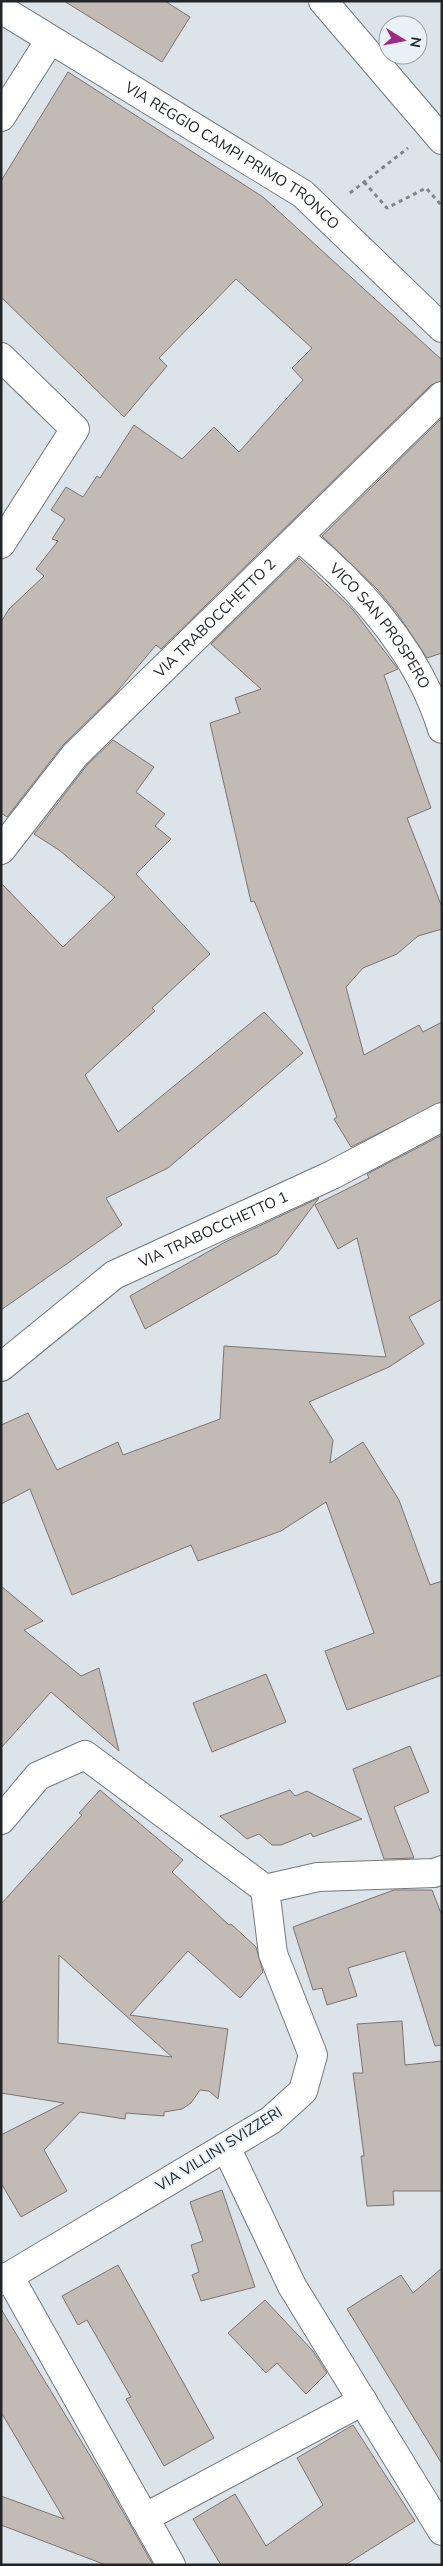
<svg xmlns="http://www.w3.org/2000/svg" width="443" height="2566" viewBox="0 0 443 2566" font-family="'Nunito Sans',sans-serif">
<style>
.building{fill:#c2bab5;stroke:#7c7470;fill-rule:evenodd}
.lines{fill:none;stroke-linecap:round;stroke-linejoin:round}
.minor-casing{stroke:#72797e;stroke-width:30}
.path{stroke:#808589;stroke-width:3;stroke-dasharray:4 4;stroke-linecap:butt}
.minor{stroke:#fff;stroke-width:28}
.labels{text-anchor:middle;stroke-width:4;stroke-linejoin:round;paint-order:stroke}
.street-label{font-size:15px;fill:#222527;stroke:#e9f1f7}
</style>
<rect width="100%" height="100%" fill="#dce4e9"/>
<g class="building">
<polygon points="64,1 165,1 190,17 162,62"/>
<polygon points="68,72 263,197 442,360 442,381 431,385 161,649 156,645 115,694 63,745 7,817 1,813 1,622 9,609 44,576 36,569 58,541 52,539 65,519 51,510 66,487 83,497 97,476 100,478 134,425 182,459 214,427 239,452 303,380 292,368 312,348 236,279 159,358 167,366 124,417 1,297 1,181"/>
<polygon points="442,418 442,653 427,658 397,613 377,589 322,536"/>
<polygon points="299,558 353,610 398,669 384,675 431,808 407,818 442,907 442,929 418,936 397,954 363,968 346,987 364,1055 419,1025 423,1032 442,1022 442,1102 351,1147 334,1119 337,1117 258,910 254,901 251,902 210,723 240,713 235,698 261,689 211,644"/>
<polygon points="113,740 154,767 136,792 165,814 155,826 171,839 136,874 210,954 152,1008 155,1011 85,1075 118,1132 264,1012 303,1053 168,1168 106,1198 122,1225 1,1310 1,883 63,947 115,897 59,850 34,834 87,765"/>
<polygon points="442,1135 442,1299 409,1317 424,1344 389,1367 309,1402 333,1440 330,1463 363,1442 399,1500 430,1585 442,1581 442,1675 347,1710 325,1651 374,1633 326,1502 281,1531 198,1561 191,1545 72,1595 30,1489 1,1504 1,1425 28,1413 57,1470 118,1442 123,1455 220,1419 224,1346 386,1357 357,1238 338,1249 315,1205 369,1178 367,1174"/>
<polygon points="319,1198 277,1254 145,1329 130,1296 227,1241"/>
<polygon points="1,1586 43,1621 24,1630 81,1676 99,1668 119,1751 51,1692 1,1748"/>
<polygon points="266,1674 286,1722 212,1752 193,1703"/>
<polygon points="410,1746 429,1792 394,1807 414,1858 384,1859 353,1769"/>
<path d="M100,1790l83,70 -11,12 57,53 2,-1 25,23 7,25 -23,26 -52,-47 -58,64 98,14 -10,70 -9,-8 -9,-1 -9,13 -9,6 -18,3v4l-38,-3 -1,6 -45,-7 -36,38 23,41 -46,26 -20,-34v-48l63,-32 -63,-10v-189l81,-89 -3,-2zM59,1955l66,60 47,42 -114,-14z"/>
<polygon points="290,1790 295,1796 307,1791 362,1819 313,1837 311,1833 281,1845 272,1845 259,1834 247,1839 220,1816"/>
<polygon points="394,1890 432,1890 442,1916 442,2045 435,2046 405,1951 348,1968 357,1996 327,2005 322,1988 313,1990 293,1927"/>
<polygon points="402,2021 405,2065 442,2061 442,2191 393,2191 394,2205 367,2206 361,2156 364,2156 353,2073 363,2073 357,2024"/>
<polygon points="222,2190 255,2287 201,2301 192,2275 199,2272 191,2245 203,2241 190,2202"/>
<polygon points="118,2265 214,2438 164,2466 126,2399 131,2397 87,2320 78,2325 62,2296"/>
<polygon points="442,2268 442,2464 347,2309 401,2275 413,2293"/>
<polygon points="265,2300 313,2351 327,2373 306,2394 277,2363 266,2373 228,2333"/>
<polygon points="1,2309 106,2482 153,2565 106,2565 1,2525 1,2496 64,2519 1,2412"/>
<polygon points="353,2425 415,2521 345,2565 221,2565 193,2519 235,2494 266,2546 323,2505 297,2458"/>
</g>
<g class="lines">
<defs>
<g id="minor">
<polyline points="323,1 442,140"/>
<path id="s1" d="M1,9l302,185 139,134"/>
<polyline points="1,117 50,40"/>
<polyline points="1,357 75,429 1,544"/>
<path id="s2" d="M299,537c61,50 119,114 143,192"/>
<path id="s3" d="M1,850l74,-95 367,-359"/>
<path id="s4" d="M1,1367l113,-92 218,-100 110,-58"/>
<polyline points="1,1820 38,1776 85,1755 265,1889 273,1954 313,2055 303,2091 271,2120 1,2281"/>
<polyline points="265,1889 318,1877 434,1873 442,1870"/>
<polyline points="226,2147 292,2286 442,2531"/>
<polyline points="9,2276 171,2565"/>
<polyline points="144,2518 363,2401"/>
</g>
</defs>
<use href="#minor" class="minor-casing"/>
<g class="path">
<polyline points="364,182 387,208 426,188 442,206"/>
<polyline points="350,193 408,148"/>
</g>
<use href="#minor" class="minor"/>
</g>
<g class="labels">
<g class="street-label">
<text dy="5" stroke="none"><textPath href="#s1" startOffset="274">VIA REGGIO CAMPI PRIMO TRONCO</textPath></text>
<text dy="5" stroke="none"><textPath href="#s3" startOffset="316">VIA TRABOCCHETTO 2</textPath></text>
<text dy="5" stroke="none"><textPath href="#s2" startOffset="121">VICO SAN PROSPERO</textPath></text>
<text dy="5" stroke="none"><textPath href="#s4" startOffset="255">VIA TRABOCCHETTO 1</textPath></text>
<text transform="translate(219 2149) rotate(-32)" y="5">VIA VILLINI SVIZZERI</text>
</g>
</g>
<rect width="443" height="2566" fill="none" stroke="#222527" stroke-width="5"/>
<g transform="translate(403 40) rotate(100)"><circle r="24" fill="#e9f1f7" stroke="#999fa4"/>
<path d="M0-4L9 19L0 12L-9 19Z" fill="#9d2985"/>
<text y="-8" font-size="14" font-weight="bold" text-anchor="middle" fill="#222527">N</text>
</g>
</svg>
